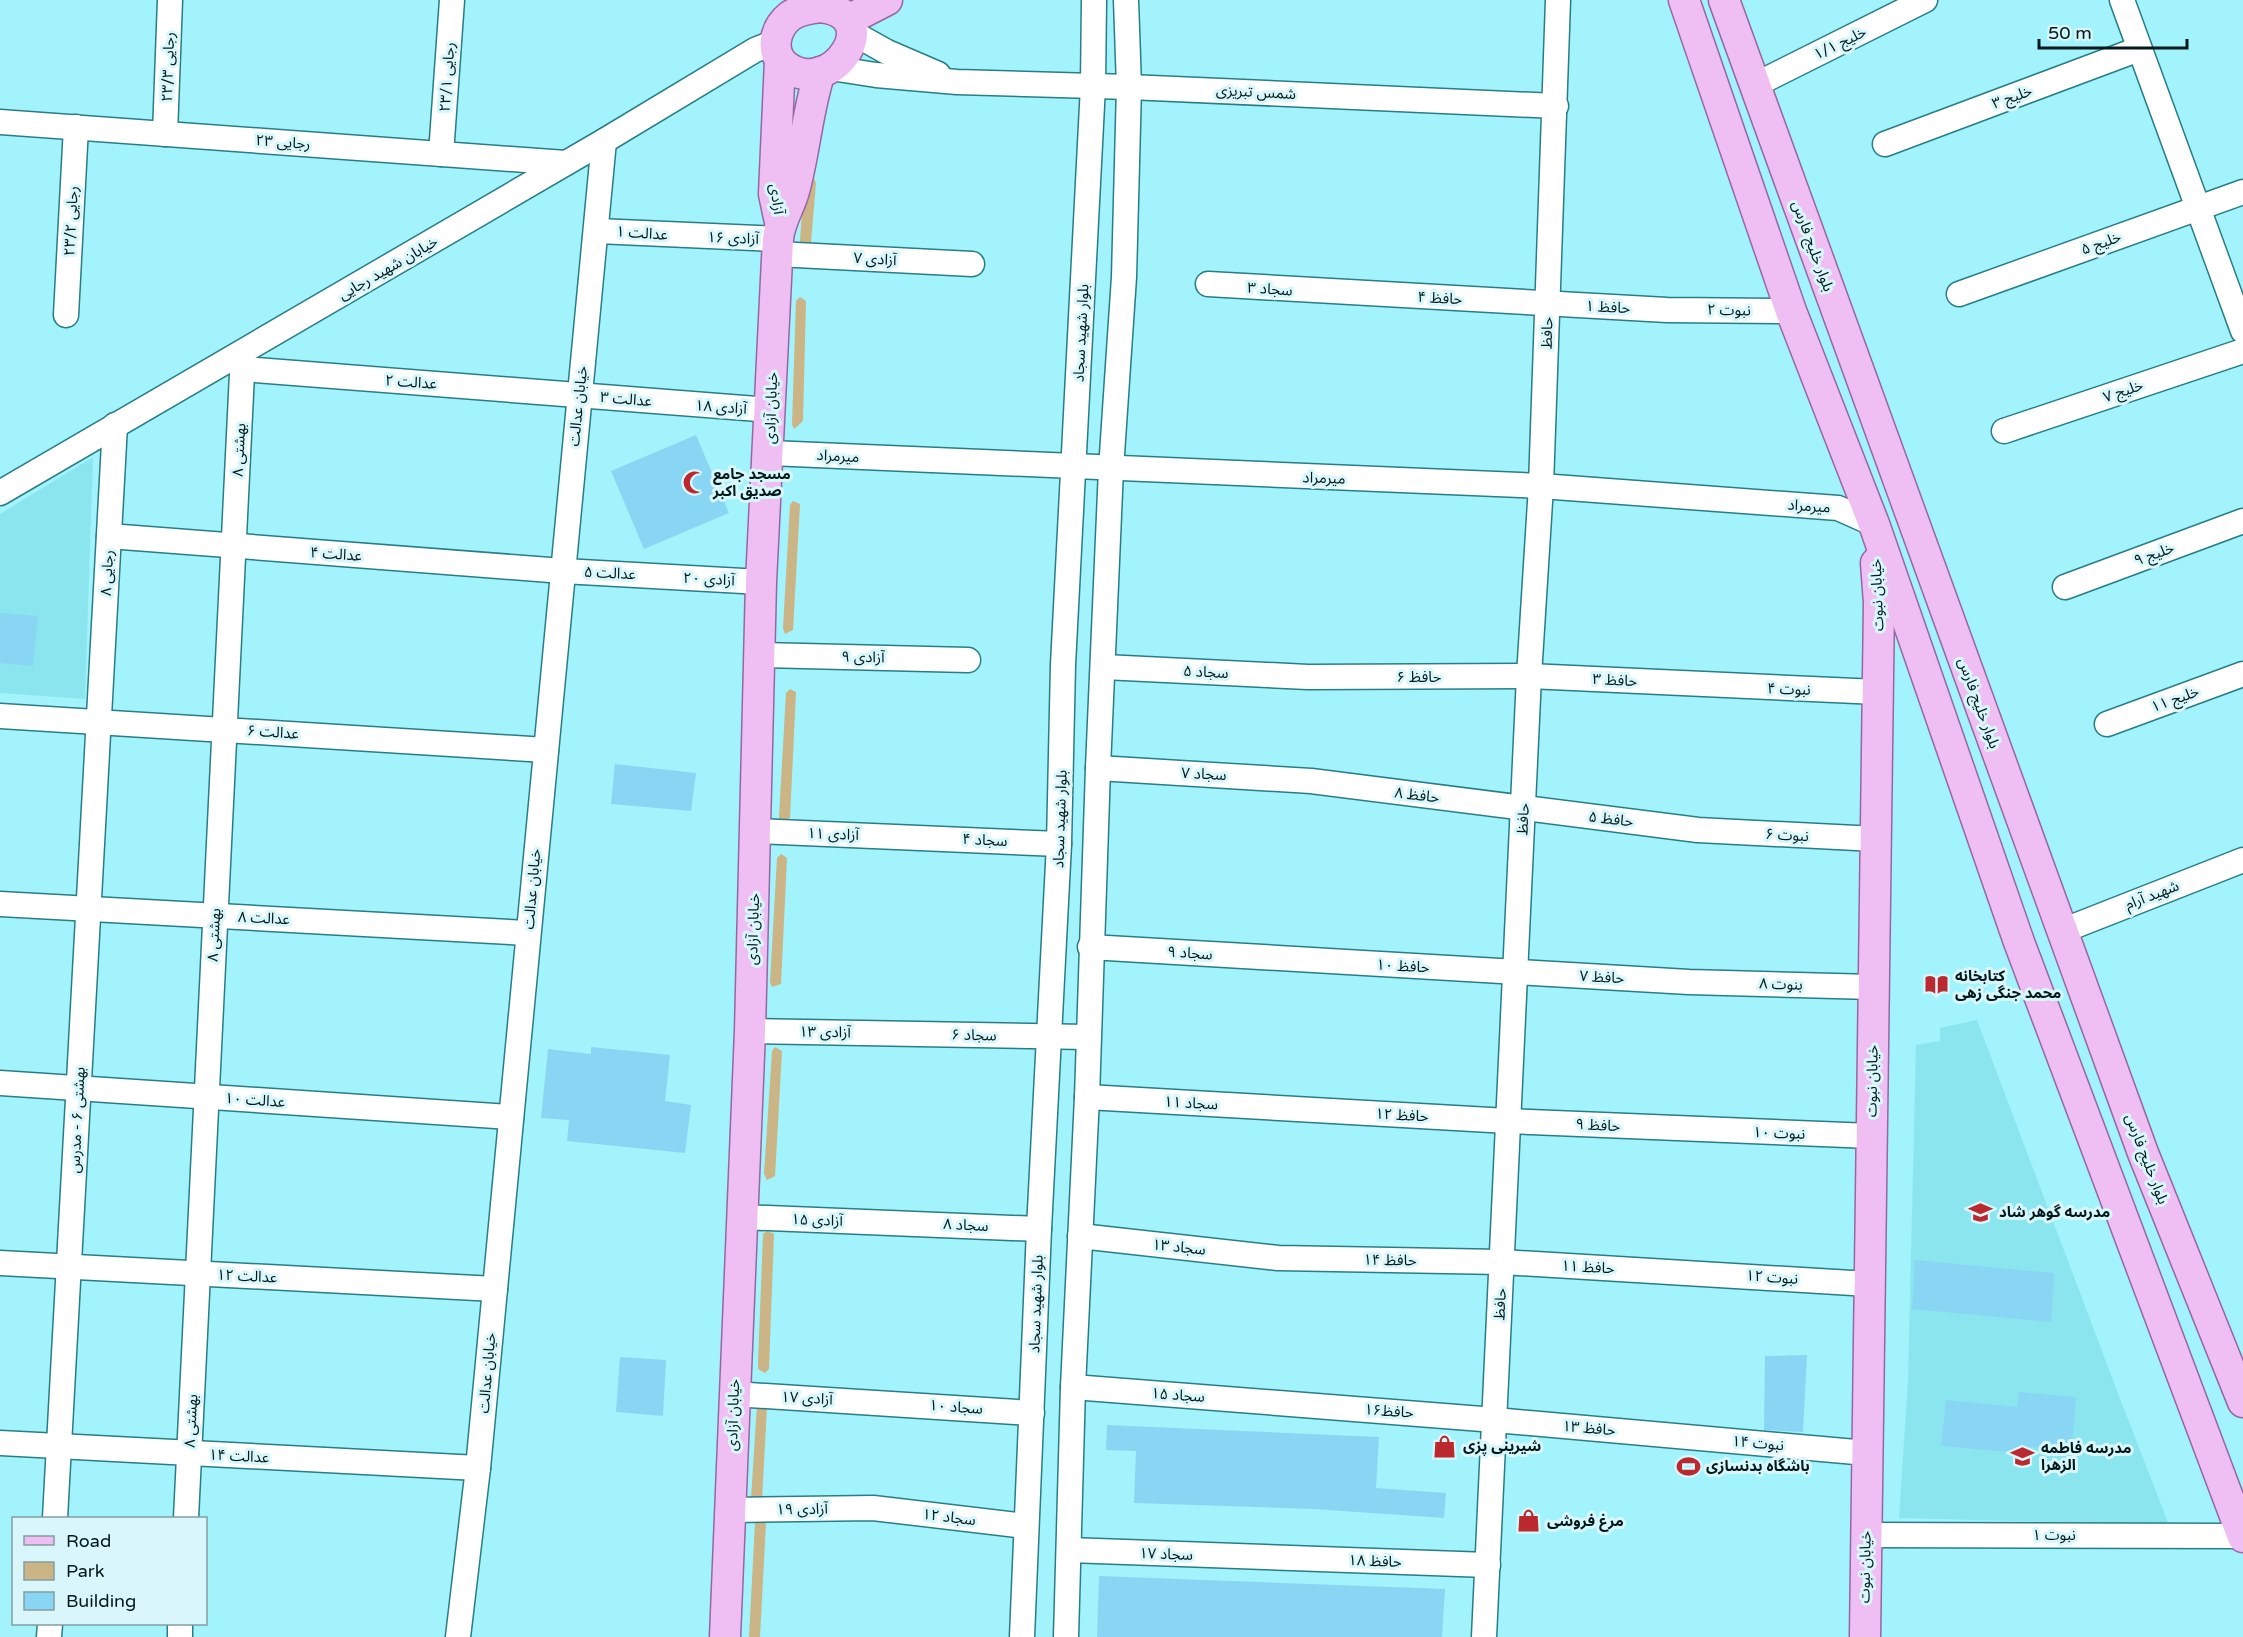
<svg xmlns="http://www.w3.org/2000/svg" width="2243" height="1637" viewBox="0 0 2243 1637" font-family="'Varela Round','Noto Sans Arabic',sans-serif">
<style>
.built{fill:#8be5ef}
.green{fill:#cbb485}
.building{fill:#89d6f4}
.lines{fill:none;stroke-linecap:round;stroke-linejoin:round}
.minor-casing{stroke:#297d86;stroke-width:27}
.major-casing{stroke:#9568a2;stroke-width:33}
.minor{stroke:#fff;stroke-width:24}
.major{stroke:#efbef2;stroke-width:30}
.labels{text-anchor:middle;stroke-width:6;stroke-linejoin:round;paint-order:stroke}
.street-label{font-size:15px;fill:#01191b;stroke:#d9f7fb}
.poi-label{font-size:15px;font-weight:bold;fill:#01191b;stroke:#d9f7fb;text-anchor:start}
</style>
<rect width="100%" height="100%" fill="#a2f3fc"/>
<g class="built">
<polygon points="93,457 85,699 0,693 0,514"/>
<polygon points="1977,1020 2119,1396 2169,1525 1899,1518 1908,1380 1916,1045 1940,1041 1940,1028"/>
</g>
<g class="green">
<polygon points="807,176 813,176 816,183 811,243 802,246 800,241 804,181"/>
<polygon points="800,297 806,301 803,421 794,429 792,424 796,301"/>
<polygon points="793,501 800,504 793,630 785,634 783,628 790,505"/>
<polygon points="790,689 796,692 790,818 781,822 779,817 786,693"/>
<polygon points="781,854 787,858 781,984 772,987 770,982 777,858"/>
<polygon points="775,1047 782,1051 775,1176 767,1180 764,1174 772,1051"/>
<polygon points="767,1231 774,1234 769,1369 765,1373 758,1369 758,1362 763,1234"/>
<polygon points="757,1404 767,1406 762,1501 751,1499"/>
<polygon points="759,1519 766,1523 760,1637 749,1637 755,1523"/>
</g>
<g class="building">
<polygon points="696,435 729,513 644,549 611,471"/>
<polygon points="0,613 38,616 33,666 0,663"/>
<polygon points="615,764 696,773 691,811 611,804"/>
<polygon points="591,1047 670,1055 665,1101 691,1105 685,1153 567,1141 569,1120 541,1118 548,1049 591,1054"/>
<polygon points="1915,1260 2054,1273 2051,1322 1912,1309"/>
<polygon points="1807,1355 1803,1432 1764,1430 1765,1356"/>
<polygon points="620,1357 666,1360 663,1416 616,1412"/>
<polygon points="2019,1392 2076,1397 2072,1449 2030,1447 2030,1454 1941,1446 1946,1400 2017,1407"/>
<polygon points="1107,1425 1379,1437 1376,1488 1446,1493 1444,1518 1314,1509 1134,1503 1136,1451 1106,1450"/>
<polygon points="1099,1576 1445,1589 1442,1637 1097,1637"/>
</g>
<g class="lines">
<defs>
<g id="minor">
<polyline points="2122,0 2243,331"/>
<polyline points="853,33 887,52 938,74"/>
<polyline points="831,68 876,75 957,82 1129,87 1556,106"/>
<polyline points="1755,85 1925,0"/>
<polyline points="0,122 566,163"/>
<polyline points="165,134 170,0"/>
<polyline points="1885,144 2139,49"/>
<polyline points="441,154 452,0"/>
<polyline points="597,231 778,239"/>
<polyline points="777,254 972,264"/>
<polyline points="1208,284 1667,310 1791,311"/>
<polyline points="1959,294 2243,192"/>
<polyline points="66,315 76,127"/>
<polyline points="243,369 770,410"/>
<polyline points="2004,431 2243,351"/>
<polyline points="770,453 1541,486 1838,508 1874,524"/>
<polyline points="0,493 604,141 755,50 775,42"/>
<polyline points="109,536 563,571 761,582"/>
<polyline points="2065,587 2243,521"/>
<polyline points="759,655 968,660"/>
<polyline points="1104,667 1308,677 1529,676 1878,692"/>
<polyline points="0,716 546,750"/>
<polyline points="2107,724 2243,674"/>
<polyline points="1098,768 1311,781 1698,830 1876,839"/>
<polyline points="756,831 1059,844"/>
<polyline points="0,904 528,933"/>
<polyline points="2062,931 2243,860"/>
<polyline points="1090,947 1689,982 1873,987"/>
<polyline points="750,1031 1087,1037"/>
<polyline points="0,1083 511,1117"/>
<polyline points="1087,1097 1508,1121 1871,1136"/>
<polyline points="742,1217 1039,1229"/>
<polyline points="1080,1236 1278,1258 1502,1262 1869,1284"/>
<polyline points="0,1263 495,1289"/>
<polyline points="1073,1387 1495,1420 1867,1453"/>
<polyline points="734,1394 1032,1413"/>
<polyline points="0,1443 478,1468"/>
<polyline points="731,1510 873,1508 1025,1526"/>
<polyline points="55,1518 115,425"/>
<polyline points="186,1518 243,353"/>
<polyline points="1866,1535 2243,1536"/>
<polyline points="1069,1550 1488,1565"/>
<polyline points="49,1637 50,1624"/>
<polyline points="180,1637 180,1624"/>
<polyline points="458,1637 478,1468 604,141"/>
<polyline points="1022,1637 1039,1229 1059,844 1063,665 1093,86 1094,0"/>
<polyline points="1066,1637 1073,1387 1087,1097 1098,768 1111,469 1124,277 1129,87 1126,0"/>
<polyline points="1484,1637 1529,676 1541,486 1558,0"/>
</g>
<g id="major">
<polyline points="1684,0 1791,311 1874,524 2019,942 2243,1537"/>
<polyline points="1724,0 2143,1153 2243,1402"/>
<path d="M821,7c67,8 11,92 -34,60 -18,-13 -13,-38 3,-51 9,-6 20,-8 31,-9z"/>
<polyline points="848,20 887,0"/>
<polyline points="780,60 774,194 780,222"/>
<path d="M725,1637l25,-606 11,-449 17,-343c2,-19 11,-30 16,-48 11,-39 13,-80 26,-119"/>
<polyline points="1865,1637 1879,603 1876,563"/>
</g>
</defs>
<use href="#minor" class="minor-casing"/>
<use href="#major" class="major-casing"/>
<use href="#minor" class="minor"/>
<use href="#major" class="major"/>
</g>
<defs>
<symbol id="mosque-bare" viewBox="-9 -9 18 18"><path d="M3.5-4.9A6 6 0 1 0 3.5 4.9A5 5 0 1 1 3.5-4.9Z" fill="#b9292e" stroke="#d9f7fb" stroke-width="2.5" paint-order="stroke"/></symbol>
<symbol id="library-bare" viewBox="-9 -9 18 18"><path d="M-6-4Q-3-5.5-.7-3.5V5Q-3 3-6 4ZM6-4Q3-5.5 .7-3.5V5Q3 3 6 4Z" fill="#b9292e" stroke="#d9f7fb" stroke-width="2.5" paint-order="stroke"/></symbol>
<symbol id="school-bare" viewBox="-9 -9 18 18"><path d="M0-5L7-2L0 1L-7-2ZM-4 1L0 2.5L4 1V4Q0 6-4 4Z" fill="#b9292e" stroke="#d9f7fb" stroke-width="2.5" paint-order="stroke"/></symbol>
<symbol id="shop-bare" viewBox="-9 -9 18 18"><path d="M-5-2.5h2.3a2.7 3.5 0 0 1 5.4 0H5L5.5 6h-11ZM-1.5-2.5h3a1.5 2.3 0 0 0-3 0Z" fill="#b9292e" stroke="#d9f7fb" stroke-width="2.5" paint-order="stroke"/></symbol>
<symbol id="stadium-bare" viewBox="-9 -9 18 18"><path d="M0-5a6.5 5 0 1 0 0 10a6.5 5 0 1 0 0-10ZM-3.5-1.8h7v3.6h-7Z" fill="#b9292e" stroke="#d9f7fb" stroke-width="2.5" paint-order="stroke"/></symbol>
</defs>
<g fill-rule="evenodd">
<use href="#mosque-bare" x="678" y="466" width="33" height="33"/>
<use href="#library-bare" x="1920" y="968" width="33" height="33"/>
<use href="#school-bare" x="1964" y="1196" width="33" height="33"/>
<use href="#shop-bare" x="1428" y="1430" width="33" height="33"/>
<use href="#school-bare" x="2006" y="1440" width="33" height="33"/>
<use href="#stadium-bare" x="1672" y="1450" width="33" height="33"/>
<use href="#shop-bare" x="1512" y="1504" width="33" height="33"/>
</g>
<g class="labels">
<g class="street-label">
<text transform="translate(1840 43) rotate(-26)" y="5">خلیج ۱/۱</text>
<text transform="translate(168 67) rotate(-88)" y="5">رجایی ۲۳/۳</text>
<text transform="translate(447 77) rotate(-86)" y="5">رجایی ۲۳/۱</text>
<text transform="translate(1256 92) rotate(3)" y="5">شمس تبریزی</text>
<text transform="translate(2012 97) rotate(-20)" y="5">خلیج ۳</text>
<text transform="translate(283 142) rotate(4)" y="5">رجایی ۲۳</text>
<text transform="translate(777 199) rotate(82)" y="5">آزادی</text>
<text transform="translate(71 221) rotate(-87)" y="5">رجایی ۲۳/۲</text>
<text transform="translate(642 233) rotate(4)" y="5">عدالت ۱</text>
<text transform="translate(733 238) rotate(2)" y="5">آزادی ۱۶</text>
<text transform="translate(2101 243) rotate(-20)" y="5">خلیج ۵</text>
<text transform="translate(1813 246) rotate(70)" y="5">بلوار خلیج فارس</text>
<text transform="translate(875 259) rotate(3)" y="5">آزادی ۷</text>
<text transform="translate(388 268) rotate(-30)" y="5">خیابان شهید رجایی</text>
<text transform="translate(1270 289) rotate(4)" y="5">سجاد ۳</text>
<text transform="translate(1440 298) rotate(3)" y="5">حافظ ۴</text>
<text transform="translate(1608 307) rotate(3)" y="5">حافظ ۱</text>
<text transform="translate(1729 310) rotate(1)" y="5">نبوت ۲</text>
<text transform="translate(1081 333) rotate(-87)" y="5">بلوار شهید سجاد</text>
<text transform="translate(1547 333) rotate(-88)" y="5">حافظ</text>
<text transform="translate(411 382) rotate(4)" y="5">عدالت ۲</text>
<text transform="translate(2123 391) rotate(-19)" y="5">خلیج ۷</text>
<text transform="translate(626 399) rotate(5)" y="5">عدالت ۳</text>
<text transform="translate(578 406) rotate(-84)" y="5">خیابان عدالت</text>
<text transform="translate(721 407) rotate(4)" y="5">آزادی ۱۸</text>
<text transform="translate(771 408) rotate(-88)" y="5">خیابان آزادی</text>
<text transform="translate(239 450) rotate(-87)" y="5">بهشتی ۸</text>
<text transform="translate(838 456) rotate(3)" y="5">میرمراد</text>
<text transform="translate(1324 478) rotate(2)" y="5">میرمراد</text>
<text transform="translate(1809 506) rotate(4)" y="5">میرمراد</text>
<text transform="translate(336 554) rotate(4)" y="5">عدالت ۴</text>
<text transform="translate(2154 554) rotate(-20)" y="5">خلیج ۹</text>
<text transform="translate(107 573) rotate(-87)" y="5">رجایی ۸</text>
<text transform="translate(610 573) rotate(3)" y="5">عدالت ۵</text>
<text transform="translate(709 579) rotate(3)" y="5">آزادی ۲۰</text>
<text transform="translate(1877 595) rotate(-92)" y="5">خیابان نبوت</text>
<text transform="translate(863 657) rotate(1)" y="5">آزادی ۹</text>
<text transform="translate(1206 672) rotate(3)" y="5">سجاد ۵</text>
<text x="1419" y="682">حافظ ۶</text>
<text transform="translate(1615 680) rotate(3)" y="5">حافظ ۳</text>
<text transform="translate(1789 689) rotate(2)" y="5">نبوت ۴</text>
<text transform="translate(2175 699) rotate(-20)" y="5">خلیج ۱۱</text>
<text transform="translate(1979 703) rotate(70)" y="5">بلوار خلیج فارس</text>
<text transform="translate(273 732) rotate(4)" y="5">عدالت ۶</text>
<text transform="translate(1204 774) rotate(3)" y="5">سجاد ۷</text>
<text transform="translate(1417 795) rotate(7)" y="5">حافظ ۸</text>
<text transform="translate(1060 819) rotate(-88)" y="5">بلوار شهید سجاد</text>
<text transform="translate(1523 819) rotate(-87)" y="5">حافظ</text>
<text transform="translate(1611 819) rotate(7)" y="5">حافظ ۵</text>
<text transform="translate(833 834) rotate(2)" y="5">آزادی ۱۱</text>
<text transform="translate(1787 835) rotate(3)" y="5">نبوت ۶</text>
<text transform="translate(985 840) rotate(3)" y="5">سجاد ۴</text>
<text transform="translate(532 889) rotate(-85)" y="5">خیابان عدالت</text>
<text transform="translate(2152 895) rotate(-21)" y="5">شهید آرام</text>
<text transform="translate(264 918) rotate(3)" y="5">عدالت ۸</text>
<text transform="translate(753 929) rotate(-88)" y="5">خیابان آزادی</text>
<text transform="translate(214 935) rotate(-87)" y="5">بهشتی ۸</text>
<text transform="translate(1190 953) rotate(4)" y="5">سجاد ۹</text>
<text transform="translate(1403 966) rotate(3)" y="5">حافظ ۱۰</text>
<text transform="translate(1602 977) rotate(3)" y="5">حافظ ۷</text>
<text transform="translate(1781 984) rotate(2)" y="5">بنوت ۸</text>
<text transform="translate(825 1032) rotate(1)" y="5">آزادی ۱۳</text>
<text transform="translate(974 1035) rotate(1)" y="5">سجاد ۶</text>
<text transform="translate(1872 1081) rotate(-89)" y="5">خیابان نبوت</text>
<text transform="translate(255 1100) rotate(4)" y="5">عدالت ۱۰</text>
<text transform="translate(1191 1103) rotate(3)" y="5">سجاد ۱۱</text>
<text transform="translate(1402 1115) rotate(3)" y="5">حافظ ۱۲</text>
<text transform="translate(77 1120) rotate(-87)" y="5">بهشتی ۶ - مدرس</text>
<text transform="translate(1598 1125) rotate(3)" y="5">حافظ ۹</text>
<text transform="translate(1779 1133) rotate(2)" y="5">نبوت ۱۰</text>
<text transform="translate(2147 1159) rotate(69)" y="5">بلوار خلیج فارس</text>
<text transform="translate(817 1220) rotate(2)" y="5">آزادی ۱۵</text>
<text transform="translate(966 1225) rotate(3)" y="5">سجاد ۸</text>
<text transform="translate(1179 1247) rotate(6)" y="5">سجاد ۱۳</text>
<text transform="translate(1390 1260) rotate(1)" y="5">حافظ ۱۴</text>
<text transform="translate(1588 1267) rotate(3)" y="5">حافظ ۱۱</text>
<text transform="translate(247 1276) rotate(3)" y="5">عدالت ۱۲</text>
<text transform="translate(1772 1277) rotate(4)" y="5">نبوت ۱۲</text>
<text transform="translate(1036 1304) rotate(-88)" y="5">بلوار شهید سجاد</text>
<text transform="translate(1500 1304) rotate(-87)" y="5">حافظ</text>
<text transform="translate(487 1373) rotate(-85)" y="5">خیابان عدالت</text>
<text transform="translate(1178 1395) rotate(4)" y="5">سجاد ۱۵</text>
<text transform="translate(807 1398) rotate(3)" y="5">آزادی ۱۷</text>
<text transform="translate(956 1407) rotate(4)" y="5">سجاد ۱۰</text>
<text transform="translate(1389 1411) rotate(4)" y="5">حافظ۱۶</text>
<text transform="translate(733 1415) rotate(-88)" y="5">خیابان آزادی</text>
<text transform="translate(191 1421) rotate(-87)" y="5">بهشتی ۸</text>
<text transform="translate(1589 1428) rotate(5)" y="5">حافظ ۱۳</text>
<text transform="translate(1758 1443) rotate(5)" y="5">نبوت ۱۴</text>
<text transform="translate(239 1456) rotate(3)" y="5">عدالت ۱۴</text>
<text transform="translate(802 1509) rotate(-1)" y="5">آزادی ۱۹</text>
<text transform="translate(949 1517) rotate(7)" y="5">سجاد ۱۲</text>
<text x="2054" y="1540">نبوت ۱</text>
<text transform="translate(1166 1554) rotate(2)" y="5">سجاد ۱۷</text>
<text transform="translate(1375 1561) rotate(2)" y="5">حافظ ۱۸</text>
<text transform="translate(1865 1567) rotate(-89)" y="5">خیابان نبوت</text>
</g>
<g class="poi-label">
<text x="713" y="479">مسجد جامع<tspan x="713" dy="17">صدیق اکبر</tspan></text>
<text x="1955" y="981">کتابخانه<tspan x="1955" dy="17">محمد جنگی زهی</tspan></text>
<text x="1999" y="1217">مدرسه گوهر شاد</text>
<text x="1463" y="1451">شیرینی پزی</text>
<text x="2041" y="1453">مدرسه فاطمه<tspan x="2041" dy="17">الزهرا</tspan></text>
<text x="1706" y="1471">باشگاه بدنسازی</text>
<text x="1547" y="1526">مرغ فروشی</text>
</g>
</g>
<rect x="12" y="1517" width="195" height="108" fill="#d9f7fb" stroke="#839ea1" stroke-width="1.5"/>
<rect x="24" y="1536" width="30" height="9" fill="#efbef2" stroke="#839ea1" stroke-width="1.5"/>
<text x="66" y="1547" font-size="18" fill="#01191b">Road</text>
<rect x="24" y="1562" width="30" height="18" fill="#cbb485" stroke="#839ea1" stroke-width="1.5"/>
<text x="66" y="1577" font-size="18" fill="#01191b">Park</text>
<rect x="24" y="1592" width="30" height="18" fill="#89d6f4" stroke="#839ea1" stroke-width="1.5"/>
<text x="66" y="1607" font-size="18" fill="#01191b">Building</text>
<path d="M2039 39v9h148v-9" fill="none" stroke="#01191b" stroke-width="3"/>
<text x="2048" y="39" font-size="18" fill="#01191b" stroke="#d9f7fb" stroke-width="4.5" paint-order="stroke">50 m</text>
</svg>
